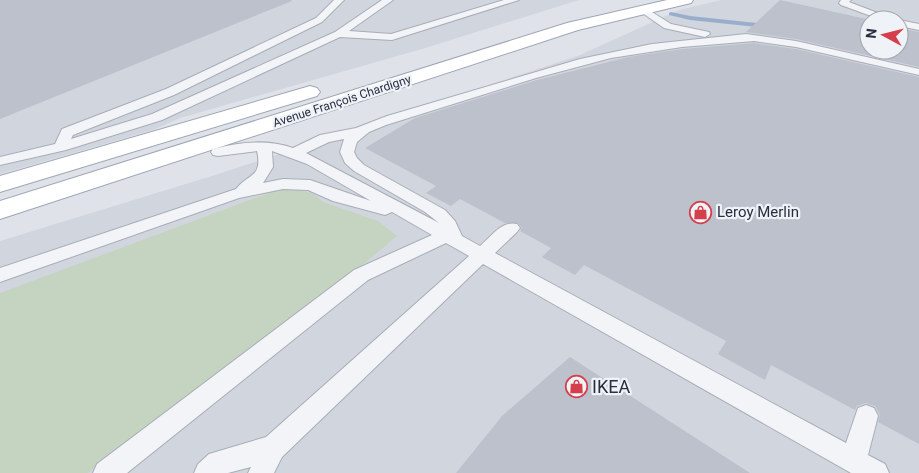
<svg xmlns="http://www.w3.org/2000/svg" width="919" height="473" viewBox="0 0 919 473" font-family="Roboto,sans-serif">
<style>
.built{fill:#d1d5de;fill-rule:evenodd}
.green{fill:#c4d4c0}
.lines{fill:none;stroke-linecap:round;stroke-linejoin:round}
.stream{fill:#99aecb;fill-rule:evenodd}
.building{fill:#bcc1cc}
.lane-casing{stroke:#a8adb7;stroke-width:2}
.primary-casing{stroke:#9ea6b5;stroke-width:2}
.lane{fill:#f2f4f7;fill-rule:evenodd}
.primary{fill:#fff;fill-rule:evenodd}
.labels{text-anchor:middle;stroke-width:4.5;stroke-linejoin:round;paint-order:stroke}
.far-street-label{font-size:12px;fill:#272f41;stroke:#eff2f7}
.poi-label{font-size:15px;fill:#272f41;stroke:#eff2f7;text-anchor:start}
.near-poi-label{font-size:18px;fill:#272f41;stroke:#eff2f7;text-anchor:start}
</style>
<rect width="100%" height="100%" fill="#dfe3e9"/>
<g class="built">
<polygon points="0,0 579,0 422,49 180,118 153,130 0,174"/>
<path d="M721,0h198v473h-919v-232l215,-66 365,-120 99,-45zM869,20h30v30h-30z"/>
</g>
<polygon class="green" points="295,189 314,194 323,202 378,221 397,236 347,278 88,473 0,473 0,293 277,190"/>
<g class="lines">
<polygon class="stream" points="671,12 690,16 767,24 770,26 767,28 690,20 669,15 669,13"/>
</g>
<g class="building">
<polygon points="0,0 291,0 292,1 0,119"/>
<polygon points="780,0 871,20 869,20 869,50 899,50 899,28 919,32 919,67 796,39 746,32"/>
<polygon points="754,43 796,49 919,77 919,444 878,422 880,415 875,406 865,403 857,406 855,410 771,365 765,380 718,354 726,341 584,265 575,275 542,257 551,248 520,231 522,228 518,223 505,223 460,199 451,206 426,193 436,186 365,148 415,118 537,80 628,57 682,49"/>
<polygon points="570,357 750,473 456,473 502,416"/>
</g>
<g class="lines">
<defs>
<g id="lane">
<polygon points="334,0 344,0 322,22 174,95 73,135 71,139 152,114 335,32 382,0 393,0 349,31 391,34 504,0 519,0 392,40 340,37 162,120 66,150 0,165 0,157 55,144 62,129 166,89 316,18"/>
<polygon points="841,0 851,0 849,2 896,20 882,20 841,5 839,3"/>
<polygon points="644,7 671,24 709,32 710,34 705,37 664,28 641,12 641,8"/>
<polygon points="899,20 919,24 919,30 899,26"/>
<path d="M746,34l50,7 123,28v6l-123,-28 -42,-6 -72,6 -71,11 -75,20 -150,47 -17,7 -12,10 -3,10 3,6 7,7 81,45 10,11 7,15 18,10c11,-9 22,-26 37,-22l3,4 -3,4 -22,21 351,190 12,-35 8,-3 8,3 4,8 -10,39 17,9 4,9h-38l-368,-209 -201,193 -8,16h-26l3,-6 -23,6h-34l4,-9 11,-10 57,-17 203,-181 -23,-13 -78,37 -241,193h-34l4,-9 257,-194 78,-35 -40,-23 -7,3 -52,-14 -25,-11 -25,-1 -44,9 -239,84v-14l236,-79c12,-16 27,-11 21,-38l-39,5 -5,-1 -2,-3 2,-3c26,-7 55,-10 80,-1l27,-13 36,-7 31,-12 193,-57 72,-15zM344,139l-4,13 5,11 9,8 71,41 14,11 -133,-70 23,-11zM272,151l35,13 64,37 -61,-21 -27,-1 -20,4 10,-16z"/>
</g>
<g id="primary">
<polygon points="667,0 693,0 691,3 578,30 0,219 0,201 567,23"/>
<polygon points="310,86 317,88 320,92 317,96 0,192 0,176"/>
</g>
</defs>
<use href="#lane" class="lane-casing"/>
<use href="#primary" class="primary-casing"/>
<use href="#lane" class="lane"/>
<use href="#primary" class="primary"/>
</g>
<defs>
<symbol id="shop-ring" viewBox="-11 -11 22 22"><circle r="9.5" fill="#eff2f7" stroke="#d43f4b" stroke-width="1.5"/><path d="M-5-2.5h2.3a2.7 3.5 0 0 1 5.4 0H5L5.5 6h-11ZM-1.5-2.5h3a1.5 2.3 0 0 0-3 0Z" fill="#d43f4b"/></symbol>
</defs>
<g fill-rule="evenodd">
<use href="#shop-ring" x="688" y="200" width="25" height="25"/>
<use href="#shop-ring" x="564" y="374" width="25" height="25"/>
</g>
<g class="labels">
<g class="far-street-label">
<text transform="translate(342 101) rotate(-18)" y="4">Avenue François Chardigny</text>
</g>
<g class="poi-label">
<text x="717" y="217">Leroy Merlin</text>
</g>
<g class="near-poi-label">
<text x="592" y="393">IKEA</text>
</g>
</g>
<g transform="translate(884 35) rotate(277)"><circle r="24" fill="#eff2f7" stroke="#9fa4ae"/>
<path d="M0-4L9 19L0 12L-9 19Z" fill="#d43f4b"/>
<text y="-8" font-size="14" font-weight="bold" text-anchor="middle" fill="#272f41">N</text>
</g>
</svg>
